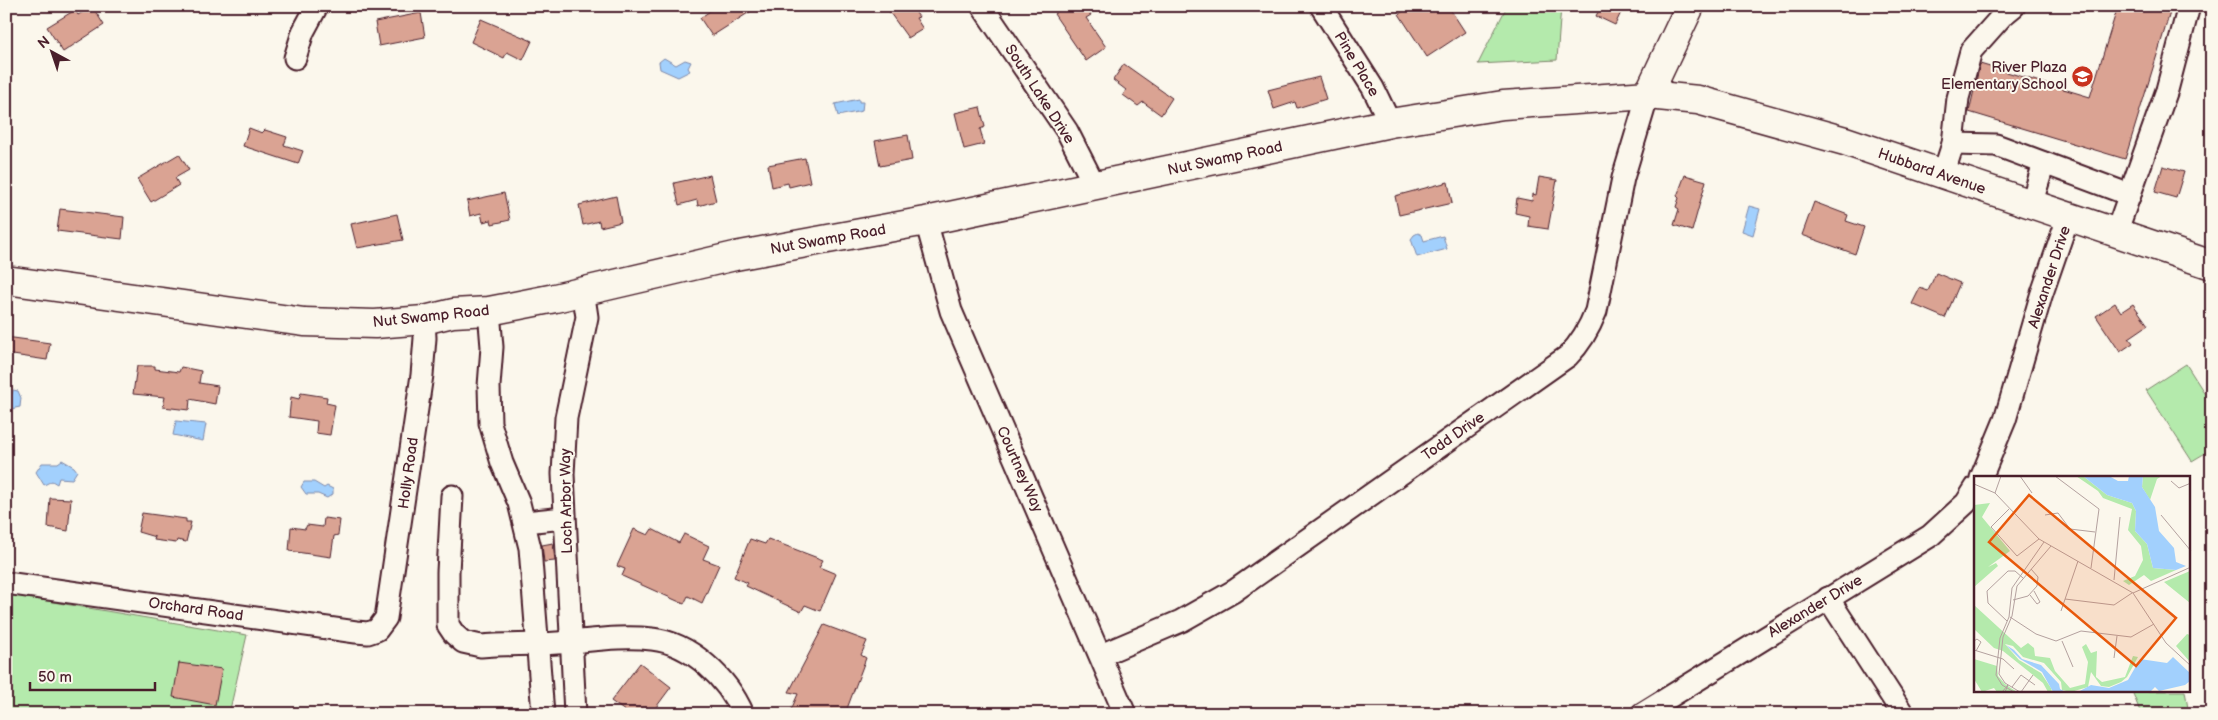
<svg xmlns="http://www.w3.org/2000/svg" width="2218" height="720" viewBox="0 0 2218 720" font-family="'Balsamiq Sans',sans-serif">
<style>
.green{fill:#b4eaac;stroke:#7f846c}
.water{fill:#a2d0fd;stroke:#7f89a9}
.building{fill:#daa393;stroke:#4a1f2b}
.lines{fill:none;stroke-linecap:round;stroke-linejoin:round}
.minor-casing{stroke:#4a1f2b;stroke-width:25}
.major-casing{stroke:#4a1f2b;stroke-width:31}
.minor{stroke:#fbf7ec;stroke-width:21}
.major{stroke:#fbf7ec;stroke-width:28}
.labels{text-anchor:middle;stroke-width:4;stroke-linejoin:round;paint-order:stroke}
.street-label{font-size:15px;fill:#4a1f2b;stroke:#fbf7ec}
.poi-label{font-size:15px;fill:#4a1f2b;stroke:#fbf7ec;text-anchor:end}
.inset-road{fill:none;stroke:#b4a19f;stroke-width:1}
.view{fill:#e8590c;fill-opacity:0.15;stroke:#e8590c;stroke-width:2.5}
.inset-edge{fill:none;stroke:#4a1f2b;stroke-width:2.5}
</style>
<rect width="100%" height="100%" fill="#fbf7ec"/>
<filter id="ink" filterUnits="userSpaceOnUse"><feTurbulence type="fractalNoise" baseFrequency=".02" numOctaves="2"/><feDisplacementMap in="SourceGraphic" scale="10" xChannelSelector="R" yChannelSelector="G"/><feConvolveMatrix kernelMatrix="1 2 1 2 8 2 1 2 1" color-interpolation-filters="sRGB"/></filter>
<g filter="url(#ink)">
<g class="green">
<polygon points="1507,6 1561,6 1557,60 1478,64"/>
<polygon points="2186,364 2212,405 2212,449 2192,461 2146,390"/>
<polygon points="6,594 247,635 229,714 6,714"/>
<polygon points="2132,691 2185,691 2189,714 2141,714"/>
</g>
<g class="water">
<polygon points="664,58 676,65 685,60 691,62 688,68 690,71 678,77 660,69 659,62"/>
<polygon points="859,99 859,102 863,102 862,111 838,116 835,104"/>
<polygon points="1749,206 1760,209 1753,235 1742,231"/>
<polygon points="1418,233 1422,235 1424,241 1443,236 1447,249 1417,257 1411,239 1414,235"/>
<polygon points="13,390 18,391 21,398 20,407 6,410 6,396 12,394"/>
<polygon points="176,421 206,424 203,441 173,435"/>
<polygon points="62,460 74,467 77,471 72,479 59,478 57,484 52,481 44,485 36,472 42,463 58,463"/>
<polygon points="304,482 314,482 324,488 327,486 333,489 333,494 327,498 318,494 306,494 301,487"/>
</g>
<g class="building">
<polygon points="92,6 104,25 63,52 47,27 75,10 78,15"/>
<polygon points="717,6 759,6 712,36 700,18"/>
<polygon points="885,6 919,6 914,10 919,17 916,18 923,29 908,38"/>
<polygon points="1065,6 1085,6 1091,15 1086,18 1106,47 1086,61 1054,14"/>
<polygon points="1411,6 1448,6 1465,32 1427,57 1399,14"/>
<polygon points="1601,6 1624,6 1615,25 1596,16"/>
<polygon points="2118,6 2172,6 2125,159 1969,112 1980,64 2090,97"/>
<polygon points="421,13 425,37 379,46 375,22"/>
<polygon points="481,19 532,41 523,60 507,52 504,58 471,42"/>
<polygon points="1124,64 1172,98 1161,115 1143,102 1138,106 1123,95 1126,90 1113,80"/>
<polygon points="1319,77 1326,99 1297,108 1295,102 1274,109 1268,90"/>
<polygon points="980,107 985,127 980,129 984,144 964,149 955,113"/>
<polygon points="249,128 262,133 265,130 287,137 284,145 303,151 298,164 243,146"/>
<polygon points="908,135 912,160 880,166 875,141"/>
<polygon points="179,154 189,170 175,178 179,185 151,202 137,179"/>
<polygon points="805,158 810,182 789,187 788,183 772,187 768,165"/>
<polygon points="2163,166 2184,172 2176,198 2155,192"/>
<polygon points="710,175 716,201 698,206 697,200 679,205 674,183"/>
<polygon points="1685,175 1706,181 1692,231 1674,225 1679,209 1676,207 1679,198 1677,196"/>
<polygon points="1539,177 1557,180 1548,229 1528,226 1529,216 1515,213 1517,198 1532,201 1533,194 1536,195"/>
<polygon points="1448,182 1452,203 1399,215 1395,196"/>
<polygon points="504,193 510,220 492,224 491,220 483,222 481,213 470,216 467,201"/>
<polygon points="616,196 621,222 600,227 599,221 583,225 579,205"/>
<polygon points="1814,202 1848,215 1846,221 1864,227 1855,254 1802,235"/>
<polygon points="60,209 124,217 122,239 57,231"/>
<polygon points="397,214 403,240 357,248 351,224"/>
<polygon points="1936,273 1960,283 1945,318 1912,304 1920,288 1928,291"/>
<polygon points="2115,303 2121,312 2133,304 2148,325 2129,338 2133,343 2120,352 2096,316"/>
<polygon points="6,337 50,343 47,360 6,354"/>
<polygon points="137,366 155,366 155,369 179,372 181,367 201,371 199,383 218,386 215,404 190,399 189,410 163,407 165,397 133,394"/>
<polygon points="301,393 327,397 326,403 335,405 330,435 316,433 317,421 289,417 291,397 299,399"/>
<polygon points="50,498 71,499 68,531 48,527"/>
<polygon points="142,513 186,519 186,522 191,522 186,542 177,540 176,543 154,540 155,537 138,532"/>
<polygon points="324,518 340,520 338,535 334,536 331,557 289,551 291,527 305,529 307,525 323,527"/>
<polygon points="634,529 648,535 652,529 679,543 684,534 709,546 703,559 719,565 702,603 688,596 684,604 622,576 625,569 617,566"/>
<polygon points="750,539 765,544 768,539 823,560 819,567 836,574 820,611 805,605 801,612 746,586 748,583 734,577"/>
<polygon points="553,543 555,561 544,562 542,545"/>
<polygon points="824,625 867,641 861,655 866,658 845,714 799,714 791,710 798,694 789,692"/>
<polygon points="179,663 222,669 215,705 173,697"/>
<polygon points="640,663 671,687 651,714 629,714 611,701"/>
</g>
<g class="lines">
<defs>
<g id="minor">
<polyline points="982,6 1067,131 1094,184"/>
<polyline points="1321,6 1373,88 1390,123"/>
<polyline points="295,58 303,32 317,6"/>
<polyline points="1953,144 1958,98 1971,51 2003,15 2014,6"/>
<polyline points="1943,175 1953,144 1996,145 2130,195"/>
<polyline points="2031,205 2044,163"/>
<polyline points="926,221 951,311 1125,714"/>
<polyline points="2116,233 2167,90 2189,6"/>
<polyline points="489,311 492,347 489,386 490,423 502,463 519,503 530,548 543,714"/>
<polyline points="1981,478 2005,420 2041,296 2068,218"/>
<path d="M452,496l-4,76v53l6,9 9,8 18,4c25,-2 51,-1 76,-3 31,-2 64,-8 95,-4 39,4 76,40 91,75"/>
<polyline points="525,522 564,518"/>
<polyline points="6,583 356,632 368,633 377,630 386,618 422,375 425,338 424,320"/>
<polyline points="1828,598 1903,714"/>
<path d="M1101,655l80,-34 53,-30 334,-235c13,-13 21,-27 28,-45l27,-133 25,-83"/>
<polyline points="575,714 563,474 566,418 587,317 583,290"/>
<polyline points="1642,714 1930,536 1966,503 1976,487"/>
</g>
<g id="major">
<polyline points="1648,95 1690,6"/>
<polyline points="6,280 304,322 375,324 424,320 453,313 489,311 555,298 735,256 926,221 1390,123 1503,105 1648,95 1698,100 1845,141 2212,265"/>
</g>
</defs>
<use href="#minor" class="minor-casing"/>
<use href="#major" class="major-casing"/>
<use href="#minor" class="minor"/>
<use href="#major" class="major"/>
</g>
</g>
<defs>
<symbol id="school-disc" viewBox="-11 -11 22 22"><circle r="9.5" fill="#c8321e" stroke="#fbf7ec"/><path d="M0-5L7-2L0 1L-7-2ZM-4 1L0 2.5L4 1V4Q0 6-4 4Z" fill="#fff"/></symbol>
</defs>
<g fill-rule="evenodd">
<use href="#school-disc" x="2070" y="64" width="25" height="25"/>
</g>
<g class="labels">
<g class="street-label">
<text transform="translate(1357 64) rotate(59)" y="5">Pine Place</text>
<text transform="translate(1040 94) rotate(57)" y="5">South Lake Drive</text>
<text transform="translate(1225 158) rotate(-12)" y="5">Nut Swamp Road</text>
<text transform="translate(1932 171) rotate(19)" y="5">Hubbard Avenue</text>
<text transform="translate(828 239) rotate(-10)" y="5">Nut Swamp Road</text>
<text transform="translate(2049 277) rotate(-72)" y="5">Alexander Drive</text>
<text transform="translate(431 316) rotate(-6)" y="5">Nut Swamp Road</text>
<text transform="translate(1453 436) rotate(-35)" y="5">Todd Drive</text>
<text transform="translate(1020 469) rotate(66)" y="5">Courtney Way</text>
<text transform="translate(408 473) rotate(-82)" y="5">Holly Road</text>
<text transform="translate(566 501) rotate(-91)" y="5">Loch Arbor Way</text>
<text transform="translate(1815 606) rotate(-31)" y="5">Alexander Drive</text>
<text transform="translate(196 609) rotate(8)" y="5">Orchard Road</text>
</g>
<g class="poi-label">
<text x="2067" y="72">River Plaza<tspan x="2067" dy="17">Elementary School</tspan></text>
</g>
</g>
<g transform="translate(1974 476)">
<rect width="216" height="216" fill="#fbf7ec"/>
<path d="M102,0h7l24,19 25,8 4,8 -1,20 12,13 6,24 23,2 -25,11 -7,-6 -15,10 -6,-4 12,-5 8,-16 -2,-14 -13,-16 4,-21 -29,-11 -5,-7zM169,0h19l-5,3 -7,21 -8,-13zM16,27l-8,14 28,34 -22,16 8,-4 2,3 -24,21v-82zM216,95v32l-26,-21zM0,129l47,43 7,-5 6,5 1,8 15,2 5,13 15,17 15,-4 3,-22 -6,-15 4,-3 5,9 6,-2 -1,26 6,5 23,-5 8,-21 5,1 -11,20 -6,5 -12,5 -8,-1 -10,-14 -3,15 -17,5 -9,-2 -1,-8 -17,-19 -21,-6 -10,-11 -8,-2 14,16 22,13 10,15 1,4h-4l-5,-9 -40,-32 -9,-3 -20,-19zM213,158l3,1v27l-14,-16zM0,183l23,7 1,10 7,8 12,8h-20l-3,-4 -12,4 -8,-13z" fill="#b4eaac"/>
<path d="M109,0h26l9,5h10l1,-5h14l-1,11 13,20 4,24 15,17 2,14 10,4 -10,4 -23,-2 -6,-24 -12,-13 1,-20 -4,-8 -25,-8zM32,169l8,5 8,9 19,6 18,19 1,5 6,3h-13l-11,-20 -22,-13zM199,181l17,16v8l-5,4 -26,6 -4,-4 -5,5h-72l13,-7 18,3 19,-8 12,-21 27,4z" fill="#a2d0fd"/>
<path class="inset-road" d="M46,0l12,17M81,0l44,33 -8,59M197,5l8,7 12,-5M0,8l21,9 44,46 94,54 33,50 25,23M21,17l6,-17M35,33l-18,18 26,29 22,-17M71,39l13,-2 12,16 25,3M187,39l30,36M140,104l6,-63M159,117l58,-26M56,119l7,9 3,-2 -6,-11M91,123l49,6 18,-12M39,124l15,-4 9,-10 1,-9 -7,-8M87,135l17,-50M36,141l26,17 20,7 25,-10 50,6 23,-13M33,145l-19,-18 -1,-12 21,-20h7l8,7M0,165l3,-2 4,3 -5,9M88,165l11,26M0,174l29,9 11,10M140,182l3,-22M38,211l9,-12 14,10M28,216l6,-7 -3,7M40,216l-12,-7 -6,-10 4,-37 9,-21 3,-29 32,-46M46,216l-15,-9 -6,-9 4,-37 9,-21 5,-30 34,-40M47,216l12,-17"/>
<path class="view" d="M55,19l147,123 -40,48 -147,-124z"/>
<rect width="216" height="216" class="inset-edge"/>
</g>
<rect width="2218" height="720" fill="none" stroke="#fbf7ec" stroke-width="25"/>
<rect x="12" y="12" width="2193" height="695" fill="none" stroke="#4a1f2b" stroke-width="2" filter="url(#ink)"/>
<g transform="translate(52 52) rotate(320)" stroke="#fbf7ec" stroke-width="4" paint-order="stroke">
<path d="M0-4L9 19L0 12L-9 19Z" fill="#4a1f2b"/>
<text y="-8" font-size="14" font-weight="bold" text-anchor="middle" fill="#4a1f2b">N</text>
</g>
<path d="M30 682v8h125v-8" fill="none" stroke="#4a1f2b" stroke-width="2.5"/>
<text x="38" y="682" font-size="15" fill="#4a1f2b" stroke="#fbf7ec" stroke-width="4" paint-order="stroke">50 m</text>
</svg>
